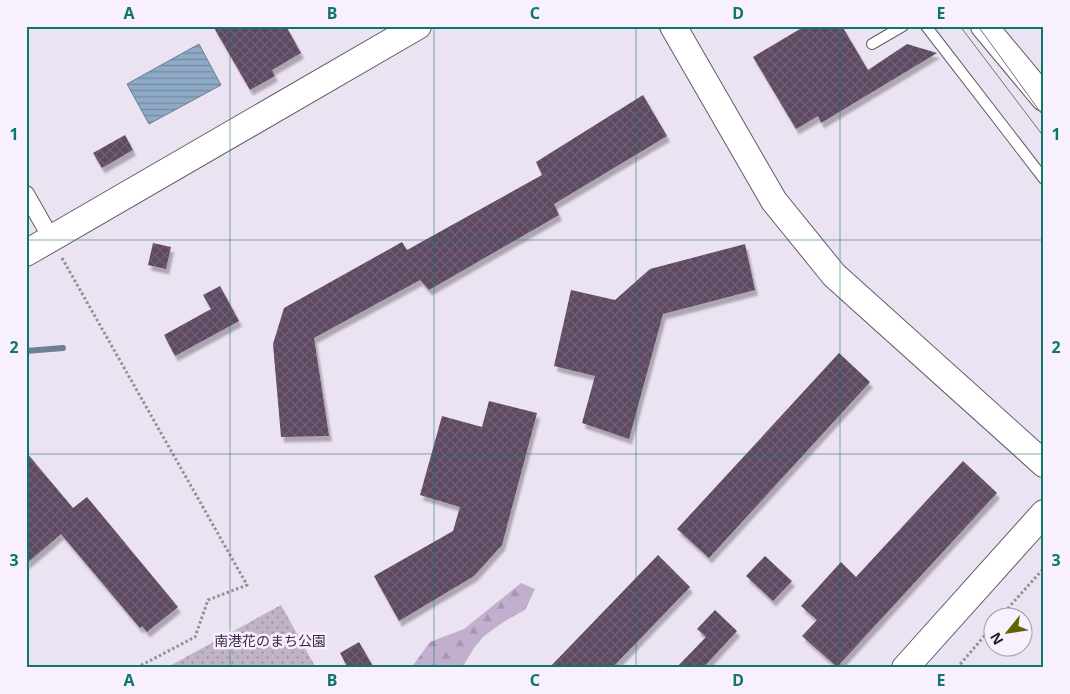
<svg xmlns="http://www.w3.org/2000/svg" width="1070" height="694" viewBox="0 0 1070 694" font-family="'Noto Sans','Noto Sans JP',sans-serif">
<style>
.grass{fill:url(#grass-dots)}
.forest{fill:url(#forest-firs)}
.water{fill:url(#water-rules);stroke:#6e8095}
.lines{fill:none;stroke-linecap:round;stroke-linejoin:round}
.stream{stroke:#6e8095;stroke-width:6}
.building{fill:url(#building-cross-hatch);filter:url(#shadow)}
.service-casing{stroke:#625a67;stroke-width:12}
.pedestrian-casing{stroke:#625a67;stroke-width:18}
.tertiary-casing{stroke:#625a67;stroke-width:28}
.path{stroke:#958e99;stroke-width:3;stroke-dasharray:2.5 2.5;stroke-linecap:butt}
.service{stroke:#fff;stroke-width:10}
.pedestrian{stroke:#fff;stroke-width:16}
.tertiary{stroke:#fff;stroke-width:26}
.tram{stroke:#767079;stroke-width:1}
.grid{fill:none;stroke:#0f766e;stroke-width:1;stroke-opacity:0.55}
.labels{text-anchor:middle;stroke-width:5;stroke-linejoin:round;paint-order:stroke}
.park-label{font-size:14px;fill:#3c224d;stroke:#f8f1fd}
.neatline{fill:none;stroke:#0f766e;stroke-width:2}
.grid-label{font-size:16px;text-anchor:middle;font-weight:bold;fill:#0f766e}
</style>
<defs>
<pattern id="grass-dots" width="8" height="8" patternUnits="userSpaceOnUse" patternTransform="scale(1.25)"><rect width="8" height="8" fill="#beb3c7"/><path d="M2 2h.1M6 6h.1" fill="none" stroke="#9a91a1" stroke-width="1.8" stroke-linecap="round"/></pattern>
<pattern id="forest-firs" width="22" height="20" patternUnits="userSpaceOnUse" patternTransform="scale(1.25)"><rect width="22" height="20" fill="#c2afd0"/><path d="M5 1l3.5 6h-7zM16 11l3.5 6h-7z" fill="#a696b2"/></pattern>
<pattern id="water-rules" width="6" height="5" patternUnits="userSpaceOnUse" patternTransform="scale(1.25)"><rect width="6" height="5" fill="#8eaac6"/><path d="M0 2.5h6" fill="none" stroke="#748aa1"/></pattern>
<pattern id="building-cross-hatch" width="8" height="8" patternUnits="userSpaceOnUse" patternTransform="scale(1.25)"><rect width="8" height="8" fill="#5d4862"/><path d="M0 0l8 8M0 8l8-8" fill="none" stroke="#705f74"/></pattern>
<filter id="shadow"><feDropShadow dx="3" dy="5.5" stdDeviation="1" flood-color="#0004"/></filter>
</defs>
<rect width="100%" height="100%" fill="#ece3f2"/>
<polygon class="grass" points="281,605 316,668 166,668"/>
<polygon class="forest" points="521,583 535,589 525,610 505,621 484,636 474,648 462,668 411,668 430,642 464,629"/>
<polygon class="water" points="199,44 221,85 149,124 127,84"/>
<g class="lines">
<polyline class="stream" points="26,351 63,348"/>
</g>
<g class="building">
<polygon points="213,26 286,26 301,53 272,70 275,76 250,90"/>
<polygon points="805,26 842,26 868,70 907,44 937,53 821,123 818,116 796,129 753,57"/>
<polygon points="643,95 667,136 554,204 559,215 429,290 420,280 314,338 329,436 281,437 273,344 284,308 402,242 407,250 542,175 536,162"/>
<polygon points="125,135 133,150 102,168 93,153"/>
<polygon points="153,243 171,247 166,269 148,265"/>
<polygon points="745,244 755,290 663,314 629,439 582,423 595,376 554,366 571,290 615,300 650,269"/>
<polygon points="220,286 239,321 175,356 164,335 211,309 203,295"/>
<polygon points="839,353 870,382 709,558 677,529"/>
<polygon points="489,401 537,413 502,545 474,576 399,621 374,576 453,531 460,507 420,495 442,416 482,427"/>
<polygon points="26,452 73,508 87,497 178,607 147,632 142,626 140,628 61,534 26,564"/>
<polygon points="963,461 997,493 837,667 802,636 817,620 801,606 841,562 856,577"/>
<polygon points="658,555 690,587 612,668 549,668"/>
<polygon points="765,556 792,581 773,601 746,576"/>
<polygon points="715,610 737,631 703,668 676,668 706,637 697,629"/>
<polygon points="359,642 374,668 348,668 340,653"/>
</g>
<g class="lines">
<defs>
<g id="service">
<polyline points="926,26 1044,179"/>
<polyline points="872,44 903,26"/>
</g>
<polyline id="pedestrian" points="26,194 51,238"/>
<g id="tertiary">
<polyline points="673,26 774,201 834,275 1044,464"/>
<polyline points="984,26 1044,98"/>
<polyline points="26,253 418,26"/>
<polyline points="905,668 1044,513"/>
</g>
</defs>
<use href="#service" class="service-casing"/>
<use href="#pedestrian" class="pedestrian-casing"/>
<use href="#tertiary" class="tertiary-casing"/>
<g class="path">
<polyline points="62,258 247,585 208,600 195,637 136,668"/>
<polyline points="1001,616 1044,568"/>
<polyline points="264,668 278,668"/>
<polyline points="957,668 992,627"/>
</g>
<use href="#service" class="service"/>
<use href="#pedestrian" class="pedestrian"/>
<use href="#tertiary" class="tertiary"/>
<g class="tram">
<polyline points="960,26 1044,137"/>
<polyline points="978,26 1044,117"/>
</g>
</g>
<path class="grid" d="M230,26v642M434,26v642M636,26v642M840,26v642M26,240h1018M26,454h1018"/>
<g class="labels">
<g class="park-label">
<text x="270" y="646">南港花のまち公園</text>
</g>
</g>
<rect width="1070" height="694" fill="none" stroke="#f8f1fd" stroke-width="55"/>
<g transform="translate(1008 632) rotate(240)"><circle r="24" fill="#f8f1fd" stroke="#a29da6"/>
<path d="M0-4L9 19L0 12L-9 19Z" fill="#5f6400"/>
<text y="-8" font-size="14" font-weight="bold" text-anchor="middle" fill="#221f24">N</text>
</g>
<rect x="28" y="28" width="1014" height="638" class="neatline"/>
<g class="grid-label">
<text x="129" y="19">A</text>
<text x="332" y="19">B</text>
<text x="535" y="19">C</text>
<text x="738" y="19">D</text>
<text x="941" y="19">E</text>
<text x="14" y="140">1</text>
<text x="1056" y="140">1</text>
<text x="14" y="353">2</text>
<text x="1056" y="353">2</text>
<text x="14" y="566">3</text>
<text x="1056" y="566">3</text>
<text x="129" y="686">A</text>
<text x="332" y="686">B</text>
<text x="535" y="686">C</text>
<text x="738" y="686">D</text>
<text x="941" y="686">E</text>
</g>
</svg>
